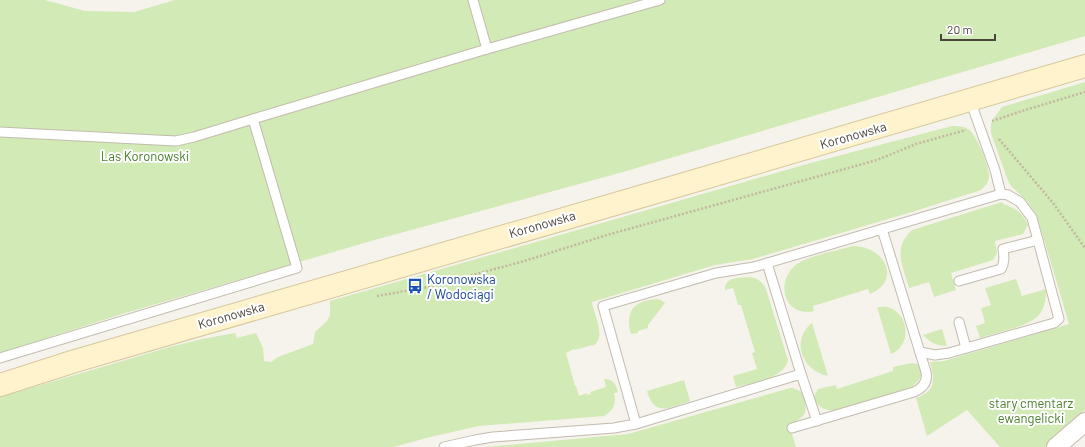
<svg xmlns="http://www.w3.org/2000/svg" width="1085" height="447" viewBox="0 0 1085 447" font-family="Barlow,sans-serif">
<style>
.green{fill:#d2eab5}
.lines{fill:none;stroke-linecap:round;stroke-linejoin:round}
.lane-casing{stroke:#c2bbae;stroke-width:11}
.street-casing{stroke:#c2bbae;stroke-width:20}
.secondary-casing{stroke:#d6c79b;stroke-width:24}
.path{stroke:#c4b79f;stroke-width:2.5;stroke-dasharray:2 2;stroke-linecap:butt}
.lane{stroke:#fff;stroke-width:9}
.street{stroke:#fff;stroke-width:18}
.secondary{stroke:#fff3cd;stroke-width:22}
.labels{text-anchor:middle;stroke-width:4;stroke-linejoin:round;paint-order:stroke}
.street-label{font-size:13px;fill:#4b4439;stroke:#fff}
.park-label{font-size:13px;fill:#4a7f2a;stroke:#fff}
.transit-label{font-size:13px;fill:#164399;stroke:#fff;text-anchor:start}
</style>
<rect width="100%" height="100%" fill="#f6f3ec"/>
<g class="green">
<polygon points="0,0 45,0 85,11 134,12 175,0 1085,0 1085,36 623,172 371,241 122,314 0,353"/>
<path d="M1085,82v328l-40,37h-45l-33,-37 -40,26 -11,-38c20,-7 19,-18 14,-36l14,-1 125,-37 -32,-108 -10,-15 -16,-15 -3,-5 -17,-48v-9l2,-5 9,-12z"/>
<path d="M952,126c5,0 11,0 16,3 8,4 22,39 21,48 -1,6 -4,9 -8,13l-69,22 -159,47 -38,6 -123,37c2,13 15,36 1,44l-1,-1 -17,5 -1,-1 -8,4 9,33h1l3,10 8,-3v2l4,-1 -1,-2 16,-5 -2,-8c9,0 12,5 14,13l-4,1c3,11 -1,18 -10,23l-125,10 -49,11 -36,10h-394v-50l170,-50 32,-8 33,-6 2,5 19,-5 7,15 1,13 7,1 7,-5 35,-13 2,-12 12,-11 3,-6v-14l477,-137z"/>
<path d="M1002,202l1,2c12,3 20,10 25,21l-5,9 -28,7 2,12 -4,7 -42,13 5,17 -22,7 -5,-15 -20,6c-6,-22 -17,-39 3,-58z"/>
<path d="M853,246c32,0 49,35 17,48l-2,-5 -55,17 1,5c-30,7 -40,-30 -17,-47 11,-8 42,-14 56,-18z"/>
<path d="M748,277c8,0 15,5 18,12l22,71c-4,19 -36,23 -52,27l-3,-11 24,-7 -5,-16 3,-1 -14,-47h-3l-5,-17 -8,2c-1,-13 14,-12 23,-13z"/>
<path d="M1016,279l6,17 24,-7c0,9 -1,20 -8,27 -11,11 -43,17 -58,22l-4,-12 9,-3 -4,-15 10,-3 -6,-17z"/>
<path d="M656,299l5,1 4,3 -17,22v3l-10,3v2l-7,1c-6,-22 2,-33 25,-35z"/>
<path d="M877,307c4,0 9,-1 13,1 20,7 21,39 1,46z"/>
<path d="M812,323l16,53c-26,-5 -38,-36 -16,-53z"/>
<path d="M942,329l5,17c-11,0 -17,-4 -24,-11z"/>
<path d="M911,363l7,1 4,9 -3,7 -8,8 -77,23c-10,-1 -18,-4 -20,-15l4,-7 18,-4 1,4 56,-18v-4z"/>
<path d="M684,380l6,21c-19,6 -36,17 -43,-10z"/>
<path d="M790,388h3l9,4c2,4 3,8 3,12 3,12 -6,16 -16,20l7,23h-310l142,-13z"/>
</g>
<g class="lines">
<defs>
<g id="lane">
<polyline points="473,0 487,49"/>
<polyline points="253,119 487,49 660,0"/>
<polyline points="0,132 176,141 194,137 253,119 297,268 0,358"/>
<path d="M959,281l42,-12c4,-7 3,-13 2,-20l35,-9"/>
<polyline points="959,322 966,348"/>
<polyline points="920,352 935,355 949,353 1054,323 1059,319 1032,218 1020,202 1008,195 1001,194"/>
<polyline points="801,374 817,421"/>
<polyline points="636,424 801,374 767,263"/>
<path d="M792,428l122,-36c9,-4 14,-10 12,-20l-44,-143"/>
<polyline points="444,447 475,440 493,437 614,428 636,424 603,306 716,273 754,267 1001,194 995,170 970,100"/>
</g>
<polyline id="street" points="1056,447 1085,422"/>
<path id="secondary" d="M0,385l75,-24c336,-98 674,-195 1010,-295"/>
</defs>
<use href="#lane" class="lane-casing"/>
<use href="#street" class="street-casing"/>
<use href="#secondary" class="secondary-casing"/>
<g class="path">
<polyline points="992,121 1025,110 1085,92"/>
<polyline points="999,139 1053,203 1085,248"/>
<polyline points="377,296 428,287 521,262 607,235 877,160 916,144 966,130"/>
</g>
<use href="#lane" class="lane"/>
<use href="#street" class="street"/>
<use href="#secondary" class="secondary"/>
</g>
<defs>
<symbol id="bus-bare" viewBox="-9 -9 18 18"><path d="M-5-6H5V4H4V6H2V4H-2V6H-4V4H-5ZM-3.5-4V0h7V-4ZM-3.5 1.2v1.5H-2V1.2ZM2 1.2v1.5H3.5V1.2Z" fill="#1a4fb4" stroke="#fff" stroke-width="2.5" paint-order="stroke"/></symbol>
</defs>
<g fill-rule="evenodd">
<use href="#bus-bare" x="404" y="275" width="22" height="22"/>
</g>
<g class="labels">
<g class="street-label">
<text transform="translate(853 135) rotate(-16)" y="5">Koronowska</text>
<text transform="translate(542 224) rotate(-16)" y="5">Koronowska</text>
<text transform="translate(231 315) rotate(-16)" y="5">Koronowska</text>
</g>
<g class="park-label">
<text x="145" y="161">Las Koronowski</text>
<text x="1031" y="408">stary cmentarz<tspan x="1031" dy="15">ewangelicki</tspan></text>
</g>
<g class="transit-label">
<text x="427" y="284">Koronowska<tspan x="427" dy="15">/ Wodociągi</tspan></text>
</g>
</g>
<path d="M941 34v6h54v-6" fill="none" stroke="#4b4439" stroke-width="2"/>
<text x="947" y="34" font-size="12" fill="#4b4439" stroke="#ffffff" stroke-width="3" paint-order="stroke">20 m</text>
</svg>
